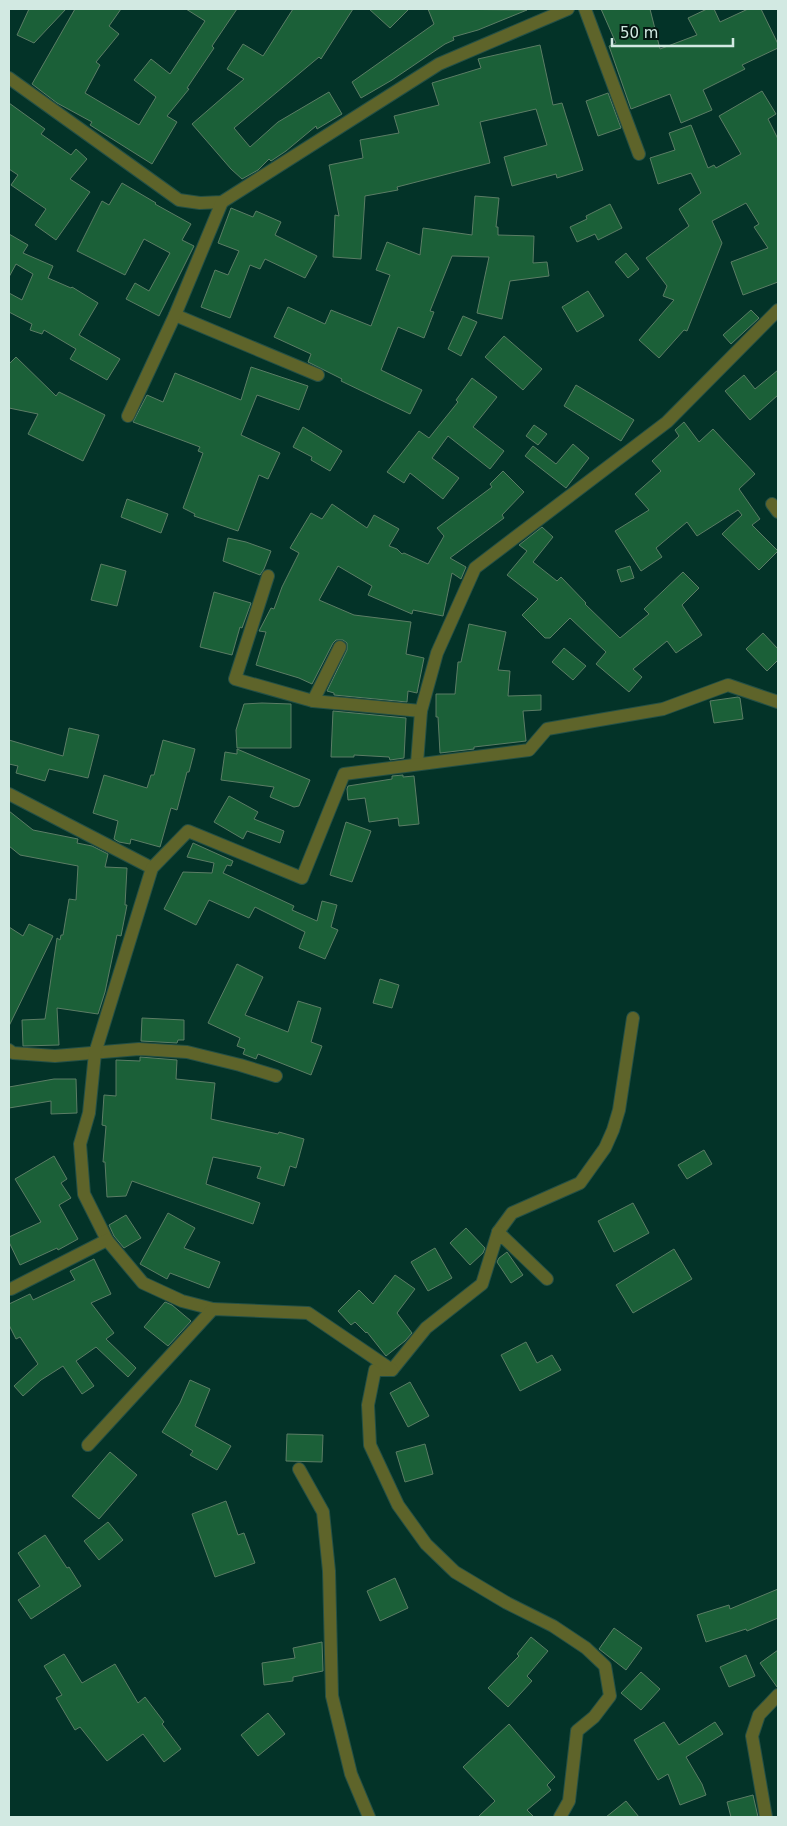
<svg xmlns="http://www.w3.org/2000/svg" width="787" height="1826" viewBox="0 0 787 1826" font-family="'DejaVu Sans',sans-serif">
<style>
.building{fill:#1b6038;stroke:#5b7d65}
.lines{fill:none;stroke-linecap:round;stroke-linejoin:round}
.minor-casing{stroke:#245046;stroke-width:14}
.minor{stroke:#5e642a;stroke-width:12}
</style>
<rect width="100%" height="100%" fill="#033328"/>
<g class="building">
<polygon points="29,9 66,9 34,43 17,35"/>
<polygon points="75,9 121,9 109,26 119,34 96,62 100,65 85,93 139,125 156,97 134,80 151,59 170,74 205,21 186,9 237,9 212,46 214,48 187,88 189,89 167,116 177,122 152,164 90,125 92,122 57,103 32,84"/>
<polygon points="293,9 353,9 321,59 319,57 234,128 250,147 278,122 329,92 342,114 317,129 316,126 286,151 271,161 269,159 258,170 242,179 231,169 192,124 244,79 227,69 243,44 263,56"/>
<polygon points="369,9 409,9 390,28"/>
<polygon points="428,9 527,10 478,30 453,37 454,40 445,44 392,80 361,98 352,82 434,24"/>
<polygon points="601,9 650,9 660,49 697,35 688,18 707,9 714,9 720,22 748,9 761,9 778,44 778,48 742,65 745,69 703,90 712,110 681,123 670,94 631,109 609,46 616,43"/>
<polygon points="540,45 553,105 562,103 583,170 557,178 556,174 512,186 504,157 547,145 536,109 480,122 490,163 397,187 398,190 365,196 361,259 333,257 335,215 339,216 329,165 363,158 360,140 399,133 394,116 439,105 432,83 481,68 478,59"/>
<polygon points="762,91 776,114 768,119 778,139 778,282 743,295 731,262 768,248 754,227 759,224 746,203 712,221 722,243 687,331 684,330 659,358 639,340 674,300 663,296 667,286 646,258 689,226 679,209 701,193 691,173 658,184 650,158 675,150 669,133 691,125 708,168 714,165 716,168 741,154 719,116"/>
<polygon points="608,93 621,128 598,136 586,101"/>
<polygon points="9,103 45,129 41,134 71,155 76,149 87,159 70,179 90,192 56,240 35,225 46,209 11,185 18,175 9,169"/>
<polygon points="122,183 156,203 155,204 191,224 182,240 194,246 159,316 126,299 135,283 149,291 170,253 144,239 125,275 77,251 102,201 109,205"/>
<polygon points="475,196 499,198 496,227 498,227 498,235 534,236 533,263 547,262 549,276 510,281 502,319 477,313 489,257 452,256 430,311 434,312 424,338 398,327 381,370 422,390 410,414 341,381 342,379 308,362 311,354 274,337 288,307 325,324 331,310 371,326 390,275 376,270 387,242 420,255 423,228 472,235"/>
<polygon points="610,204 622,228 598,240 595,234 577,242 570,227 587,219 586,216"/>
<polygon points="231,208 253,217 256,211 281,222 275,235 317,256 305,278 265,259 260,269 250,265 230,318 201,307 215,270 228,275 239,251 218,243"/>
<polygon points="9,234 28,245 23,253 53,266 48,278 71,288 72,287 98,303 79,335 120,359 107,380 70,359 76,349 44,330 42,334 30,330 32,324 9,312 9,293 22,300 33,274 16,264 9,277"/>
<polygon points="626,253 639,269 628,278 615,262"/>
<polygon points="588,291 604,316 577,332 562,307"/>
<polygon points="751,310 759,318 731,344 723,335"/>
<polygon points="463,316 477,322 461,356 448,349"/>
<polygon points="504,336 542,369 523,390 485,357"/>
<polygon points="16,357 56,396 59,392 105,415 83,461 28,434 38,414 9,408 9,364"/>
<polygon points="251,367 308,386 299,410 257,395 241,435 280,453 268,479 259,475 238,531 194,516 195,514 183,508 203,453 198,451 200,447 133,422 147,395 163,402 175,373 241,400"/>
<polygon points="778,370 778,395 750,420 725,391 744,375 755,389"/>
<polygon points="472,378 497,397 473,427 504,451 490,469 448,436 432,458 459,478 443,499 410,473 404,483 387,472 419,431 429,438 458,402 456,400"/>
<polygon points="576,385 634,420 621,441 564,406"/>
<polygon points="684,422 699,442 713,429 755,474 739,489 760,519 752,525 778,551 759,570 722,534 742,515 738,510 697,536 687,522 656,548 662,557 641,571 615,531 649,510 635,494 661,471 652,461 679,436 675,430"/>
<polygon points="534,425 547,434 538,445 526,436"/>
<polygon points="303,427 342,451 330,471 311,460 312,457 293,447"/>
<polygon points="573,444 589,458 566,488 525,456 533,446 556,464"/>
<polygon points="503,471 524,492 502,515 504,518 450,558 466,567 461,579 452,573 443,616 413,610 412,614 368,595 372,586 338,566 319,600 354,615 411,622 406,654 424,658 417,693 408,691 407,702 334,695 334,693 327,691 347,650 347,643 343,640 336,640 333,643 312,684 299,678 256,665 266,632 259,631 271,608 274,609 282,587 299,553 290,548 311,513 322,519 332,504 367,528 374,515 399,529 389,546 397,549 402,554 404,553 428,564 444,536 437,528 492,487 490,484"/>
<polygon points="127,499 168,514 161,533 121,517"/>
<polygon points="542,527 553,537 533,562 557,581 561,577 586,603 585,604 620,638 649,614 644,609 683,572 699,588 682,605 702,635 676,653 667,641 633,669 642,677 629,692 596,664 606,652 570,618 550,638 545,638 522,615 538,599 507,575 527,551 519,545"/>
<polygon points="228,538 246,542 271,551 264,569 260,575 223,561"/>
<polygon points="101,564 126,571 117,606 91,600"/>
<polygon points="630,566 634,578 621,582 617,570"/>
<polygon points="214,592 251,603 242,628 240,627 232,655 200,647"/>
<polygon points="469,624 506,632 498,670 510,671 508,696 541,695 541,710 523,711 526,741 474,747 474,749 440,753 438,717 436,717 436,694 455,694 458,662 461,662"/>
<polygon points="763,633 778,649 778,660 767,671 746,649"/>
<polygon points="564,648 586,666 573,680 552,662"/>
<polygon points="738,697 740,698 743,719 714,723 710,701"/>
<polygon points="262,703 291,704 291,748 237,748 236,730 244,704"/>
<polygon points="333,711 406,718 404,758 390,760 389,757 354,755 354,757 331,757"/>
<polygon points="69,728 99,735 88,778 49,769 45,781 16,773 18,766 9,764 9,740 63,756"/>
<polygon points="163,740 195,749 189,772 187,772 177,810 171,808 160,847 131,839 130,844 119,842 114,839 118,821 93,813 104,775 147,788 151,775 154,775"/>
<polygon points="237,749 310,780 299,806 294,807 270,797 274,787 221,780 225,752 237,754"/>
<polygon points="403,775 403,777 414,776 419,824 399,826 398,818 369,822 365,798 348,800 347,789 348,786 392,779 392,776"/>
<polygon points="229,796 258,812 254,819 284,831 280,843 247,831 243,839 214,822"/>
<polygon points="9,811 33,830 78,839 77,843 92,846 108,854 105,867 127,868 125,905 127,905 121,936 117,935 105,992 98,1014 57,1008 59,1045 23,1046 22,1020 45,1019 57,938 60,940 61,935 63,935 69,899 76,900 78,866 20,855 9,846"/>
<polygon points="346,822 371,831 352,882 330,875"/>
<polygon points="193,843 233,861 231,866 227,865 223,873 294,906 292,910 317,921 322,901 337,905 331,927 338,930 325,959 299,948 305,932 255,907 249,918 209,900 196,925 164,909 183,872 212,873 214,863 187,857"/>
<polygon points="29,924 53,936 9,1026 9,927 23,936"/>
<polygon points="237,964 263,977 245,1015 288,1032 298,1001 321,1008 311,1042 322,1046 311,1075 258,1054 256,1059 243,1054 245,1049 237,1046 240,1038 208,1023"/>
<polygon points="380,979 399,985 392,1008 373,1003"/>
<polygon points="142,1018 184,1020 184,1040 178,1040 177,1043 141,1041"/>
<polygon points="140,1057 177,1060 176,1079 215,1083 211,1119 278,1134 279,1132 304,1139 296,1168 290,1166 284,1186 257,1178 261,1167 213,1157 206,1184 260,1203 253,1224 132,1181 126,1196 107,1197 105,1162 103,1162 106,1126 102,1125 104,1095 116,1096 116,1060 140,1061"/>
<polygon points="54,1079 76,1079 77,1113 51,1114 51,1101 9,1108 9,1087"/>
<polygon points="704,1150 712,1164 687,1179 678,1165"/>
<polygon points="54,1156 67,1179 61,1183 71,1198 59,1205 78,1239 58,1250 57,1248 20,1265 9,1242 9,1237 41,1222 15,1179"/>
<polygon points="633,1203 649,1233 614,1252 598,1221"/>
<polygon points="168,1213 195,1228 184,1248 220,1262 209,1288 170,1273 167,1279 140,1264"/>
<polygon points="126,1215 141,1238 124,1248 114,1236 109,1225"/>
<polygon points="466,1228 485,1248 483,1253 470,1265 450,1243"/>
<polygon points="435,1248 452,1278 428,1291 411,1262"/>
<polygon points="674,1249 692,1279 633,1313 616,1285"/>
<polygon points="507,1252 523,1275 511,1283 497,1262 499,1258"/>
<polygon points="94,1259 111,1294 91,1303 114,1333 106,1339 136,1368 128,1377 96,1347 76,1361 94,1386 82,1394 63,1366 41,1380 23,1396 14,1386 38,1364 20,1337 16,1339 9,1325 9,1304 30,1294 33,1300 75,1280 70,1271"/>
<polygon points="395,1275 415,1289 397,1313 412,1333 405,1341 386,1356 367,1332 366,1333 355,1322 351,1325 338,1311 359,1290 373,1304"/>
<polygon points="165,1302 172,1305 191,1321 168,1346 144,1327"/>
<polygon points="526,1342 537,1363 552,1355 561,1370 520,1391 501,1355"/>
<polygon points="190,1380 210,1389 195,1426 231,1446 217,1470 190,1455 193,1451 162,1432 180,1403"/>
<polygon points="410,1382 429,1416 408,1427 390,1393"/>
<polygon points="287,1434 323,1435 322,1462 286,1461"/>
<polygon points="425,1444 433,1474 405,1482 396,1452"/>
<polygon points="110,1452 137,1475 99,1519 72,1496"/>
<polygon points="226,1501 238,1535 244,1533 255,1563 215,1577 192,1514"/>
<polygon points="108,1522 123,1540 99,1560 84,1541"/>
<polygon points="45,1535 67,1568 69,1567 81,1586 31,1619 18,1600 40,1586 18,1553"/>
<polygon points="395,1578 408,1608 380,1621 367,1591"/>
<polygon points="778,1589 778,1618 747,1631 746,1629 706,1642 697,1615 729,1605 730,1609"/>
<polygon points="614,1628 642,1648 626,1670 599,1649"/>
<polygon points="531,1637 548,1651 527,1676 532,1681 508,1707 488,1688 519,1656 517,1654"/>
<polygon points="322,1642 323,1671 293,1677 293,1681 264,1685 262,1663 295,1658 293,1648"/>
<polygon points="778,1650 778,1687 777,1687 760,1663"/>
<polygon points="64,1654 82,1683 115,1664 138,1703 145,1697 164,1722 162,1724 181,1749 164,1762 143,1734 107,1761 80,1727 75,1730 56,1698 62,1695 44,1666"/>
<polygon points="746,1655 755,1676 729,1687 720,1667"/>
<polygon points="641,1672 660,1689 641,1710 621,1693"/>
<polygon points="268,1713 285,1734 258,1756 241,1735"/>
<polygon points="664,1722 679,1745 715,1722 723,1734 686,1757 702,1784 706,1795 680,1805 668,1774 658,1780 634,1740"/>
<polygon points="509,1724 555,1777 547,1785 551,1790 527,1810 534,1817 478,1817 495,1801 463,1767"/>
<polygon points="753,1795 758,1817 731,1817 727,1802"/>
<polygon points="626,1801 639,1817 606,1817"/>
</g>
<g class="lines">
<defs>
<g id="minor">
<polyline points="585,9 639,154"/>
<polyline points="9,78 179,200 200,203 222,202 439,64 568,9"/>
<polyline points="175,315 318,375"/>
<polyline points="128,416 175,315 222,202"/>
<polyline points="772,504 778,512"/>
<polyline points="268,576 235,679 313,701 421,711"/>
<polyline points="313,701 340,647"/>
<polyline points="417,763 421,711 437,653 475,568 667,422 778,310"/>
<polyline points="9,794 152,868"/>
<polyline points="9,1050 13,1053 55,1056 139,1049 187,1052 240,1065 276,1076"/>
<polyline points="498,1232 512,1213 580,1183 605,1148 613,1130 619,1110 633,1018"/>
<polyline points="107,1240 84,1194 80,1144 89,1113 95,1053 152,868 188,831 302,878 344,774 529,750 547,729 663,709 728,685 778,702"/>
<polyline points="547,1279 498,1232 482,1284 426,1328 392,1370 375,1370 368,1405 370,1445 398,1505 426,1544 455,1572 507,1603 553,1626 586,1648 605,1666 610,1696 594,1717 577,1731 569,1801 560,1817"/>
<polyline points="11,1289 107,1240 143,1283 182,1301 213,1309"/>
<polyline points="88,1445 213,1309 308,1313 392,1370"/>
<polyline points="299,1469 323,1512 329,1571 332,1696 351,1774 369,1817"/>
<polyline points="766,1817 752,1736 759,1715 778,1695"/>
</g>
</defs>
<use href="#minor" class="minor-casing"/>
<use href="#minor" class="minor"/>
</g>
<rect width="787" height="1826" fill="none" stroke="#d2e9e2" stroke-width="20"/>
<path d="M612 38v8h121v-8" fill="none" stroke="#d2e9e2" stroke-width="2.5"/>
<text x="620" y="38" font-size="15" fill="#d2e9e2" stroke="#051712" stroke-width="4" paint-order="stroke">50 m</text>
</svg>
